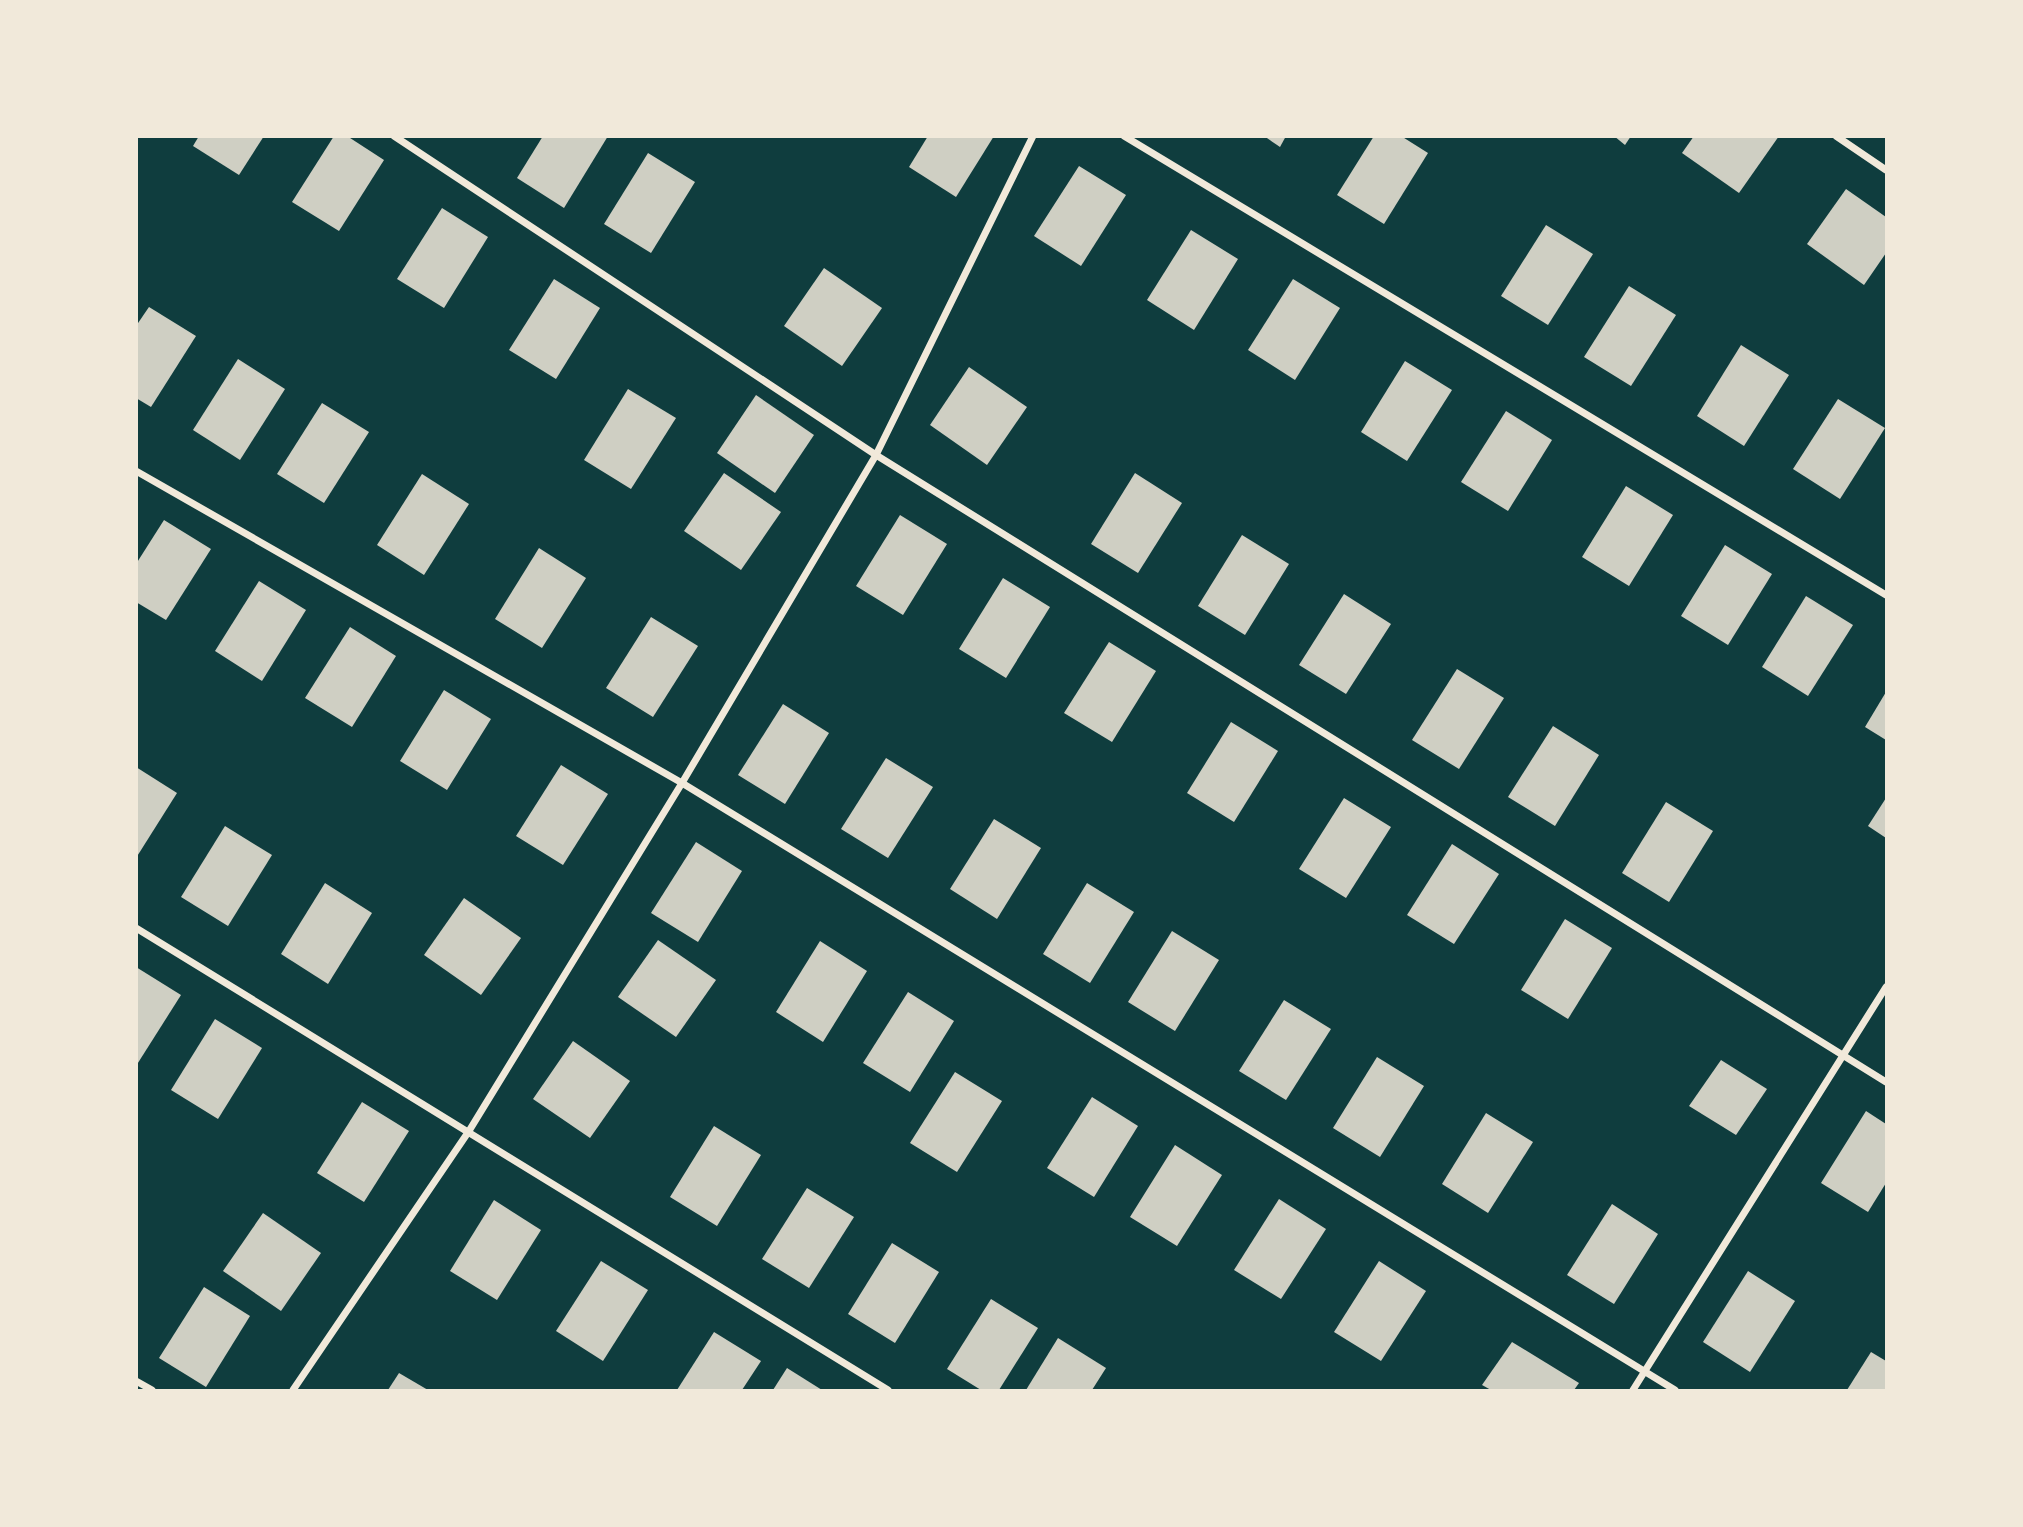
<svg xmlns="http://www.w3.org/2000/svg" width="2023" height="1527" viewBox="0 0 2023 1527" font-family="'Work Sans',sans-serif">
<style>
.building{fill:#cfcfc3}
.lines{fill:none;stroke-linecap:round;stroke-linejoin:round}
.minor{stroke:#f1e9da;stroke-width:7}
</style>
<rect width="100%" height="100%" fill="#0f3d3e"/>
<g class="building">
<polygon points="199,136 264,136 239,175 193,146"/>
<polygon points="334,136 347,136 384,160 339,231 292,202"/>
<polygon points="543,136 608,136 564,208 517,178"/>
<polygon points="928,136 994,136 956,197 909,167"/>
<polygon points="1264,136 1286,136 1280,147"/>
<polygon points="1374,136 1401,136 1428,153 1384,224 1337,195"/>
<polygon points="1614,136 1631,136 1625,145"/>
<polygon points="1694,136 1779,136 1739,193 1682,153"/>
<polygon points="648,153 695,182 651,253 604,224"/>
<polygon points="1079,166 1126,195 1081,266 1034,236"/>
<polygon points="1846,189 1886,217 1886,253 1864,285 1807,244"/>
<polygon points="442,208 488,237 444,308 397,279"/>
<polygon points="1546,225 1593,254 1548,325 1501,296"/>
<polygon points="1191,230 1238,259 1194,330 1147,300"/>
<polygon points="824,268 882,308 842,366 784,326"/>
<polygon points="554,279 600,308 556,379 509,350"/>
<polygon points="1293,279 1340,308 1295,380 1248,350"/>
<polygon points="1629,286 1676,315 1631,386 1584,357"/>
<polygon points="149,307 196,336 151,407 136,398 136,326"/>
<polygon points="1741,345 1789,375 1744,446 1697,416"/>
<polygon points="238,359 285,389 240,460 193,430"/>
<polygon points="1405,361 1452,390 1407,461 1361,432"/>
<polygon points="969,367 1027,407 987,465 930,425"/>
<polygon points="628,389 676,418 631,489 584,460"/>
<polygon points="756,395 814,435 775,493 717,453"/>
<polygon points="1838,399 1885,428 1840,499 1793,469"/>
<polygon points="322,403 369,432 324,503 277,474"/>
<polygon points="1506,411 1552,440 1508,511 1461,482"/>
<polygon points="724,473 781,512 741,570 684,531"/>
<polygon points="1135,473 1182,503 1138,573 1091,544"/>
<polygon points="422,474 469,504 424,575 377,545"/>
<polygon points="1626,486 1673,515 1629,586 1582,557"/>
<polygon points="900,515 947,544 903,615 856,586"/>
<polygon points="164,520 211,549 166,620 136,602 136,564"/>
<polygon points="1242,535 1289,564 1245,635 1198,606"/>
<polygon points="1725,545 1772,574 1728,645 1681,616"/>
<polygon points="539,548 586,578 542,648 495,619"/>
<polygon points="1003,578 1050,607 1006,678 959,649"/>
<polygon points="259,581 306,610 262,681 215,651"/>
<polygon points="1344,594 1391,624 1346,694 1299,665"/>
<polygon points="1806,596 1853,625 1808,696 1762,667"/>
<polygon points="651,617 698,646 653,717 606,688"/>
<polygon points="350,627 396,656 352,727 305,698"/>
<polygon points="1109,642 1156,671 1112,742 1064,713"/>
<polygon points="1457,669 1504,698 1459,769 1412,740"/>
<polygon points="444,690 491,719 447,790 400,761"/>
<polygon points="1886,692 1886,740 1865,727"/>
<polygon points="783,704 829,733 785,804 738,775"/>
<polygon points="1231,722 1278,751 1234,822 1187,793"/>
<polygon points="1553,726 1599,755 1555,826 1508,797"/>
<polygon points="886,758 933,787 888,858 841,829"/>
<polygon points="561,765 608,794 563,865 516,836"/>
<polygon points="136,767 177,793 136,858"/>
<polygon points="1344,798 1391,827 1346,898 1299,869"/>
<polygon points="1886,798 1886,838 1868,826"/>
<polygon points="1666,802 1713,831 1669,902 1622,873"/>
<polygon points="994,819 1041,848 997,919 950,889"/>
<polygon points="225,826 272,855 228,926 181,897"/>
<polygon points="696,842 742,871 698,942 651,913"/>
<polygon points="1452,844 1499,874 1454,944 1407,915"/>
<polygon points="325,883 372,913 328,984 281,954"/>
<polygon points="1087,883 1134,912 1090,983 1043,954"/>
<polygon points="464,898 521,938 481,995 424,955"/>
<polygon points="1565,919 1612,948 1568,1019 1521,990"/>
<polygon points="1172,931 1219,960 1175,1031 1128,1002"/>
<polygon points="658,940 716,980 676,1037 618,997"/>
<polygon points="820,941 867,971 823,1042 776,1012"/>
<polygon points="136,967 181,995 136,1066"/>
<polygon points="908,992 954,1021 910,1092 863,1063"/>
<polygon points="1284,1000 1331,1029 1286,1100 1239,1071"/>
<polygon points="215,1019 262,1048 218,1119 171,1090"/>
<polygon points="573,1041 630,1081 590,1138 533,1099"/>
<polygon points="1377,1057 1424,1086 1380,1157 1333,1128"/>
<polygon points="1721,1060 1767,1089 1736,1135 1689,1106"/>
<polygon points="955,1072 1002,1101 957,1172 910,1143"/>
<polygon points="1092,1097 1138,1126 1094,1197 1047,1168"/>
<polygon points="362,1102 409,1131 364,1202 317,1173"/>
<polygon points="1866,1111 1886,1124 1886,1183 1868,1212 1821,1183"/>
<polygon points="1486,1113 1533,1142 1488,1213 1442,1184"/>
<polygon points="714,1126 761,1155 717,1226 670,1197"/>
<polygon points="1175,1145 1222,1175 1177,1246 1130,1217"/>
<polygon points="807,1188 854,1217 809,1288 762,1259"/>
<polygon points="1279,1199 1326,1229 1281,1299 1234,1270"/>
<polygon points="494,1200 541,1230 497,1300 450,1271"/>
<polygon points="1612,1204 1658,1234 1614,1304 1567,1275"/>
<polygon points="263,1213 321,1253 281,1311 223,1271"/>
<polygon points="892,1243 939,1272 895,1343 848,1314"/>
<polygon points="601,1261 648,1290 603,1361 556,1331"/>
<polygon points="1379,1261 1426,1291 1381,1361 1334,1332"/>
<polygon points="1748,1271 1795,1301 1750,1372 1703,1342"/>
<polygon points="204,1287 250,1316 206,1387 159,1358"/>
<polygon points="991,1299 1038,1328 999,1390 981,1390 947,1369"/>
<polygon points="714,1332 761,1361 742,1390 677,1390"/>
<polygon points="1058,1338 1106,1368 1092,1390 1026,1390"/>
<polygon points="1512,1342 1579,1383 1574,1390 1491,1390 1482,1385"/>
<polygon points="1871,1352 1886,1361 1886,1390 1847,1390"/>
<polygon points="787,1368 822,1390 773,1390"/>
<polygon points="399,1373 428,1390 388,1390"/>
</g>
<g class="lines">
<g class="minor">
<polyline points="394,136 876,455 1886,1082"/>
<polyline points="1124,136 1886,595"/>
<polyline points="1836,136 1886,170"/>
<polyline points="136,471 682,783 1675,1390"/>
<polyline points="136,928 888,1390"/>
<polyline points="136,1381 152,1390"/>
<polyline points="293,1390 469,1131 682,783 876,455 1033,136"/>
<polyline points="1633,1390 1886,987"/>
</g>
</g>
<rect width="2023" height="1527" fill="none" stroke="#f1e9da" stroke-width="276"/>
</svg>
